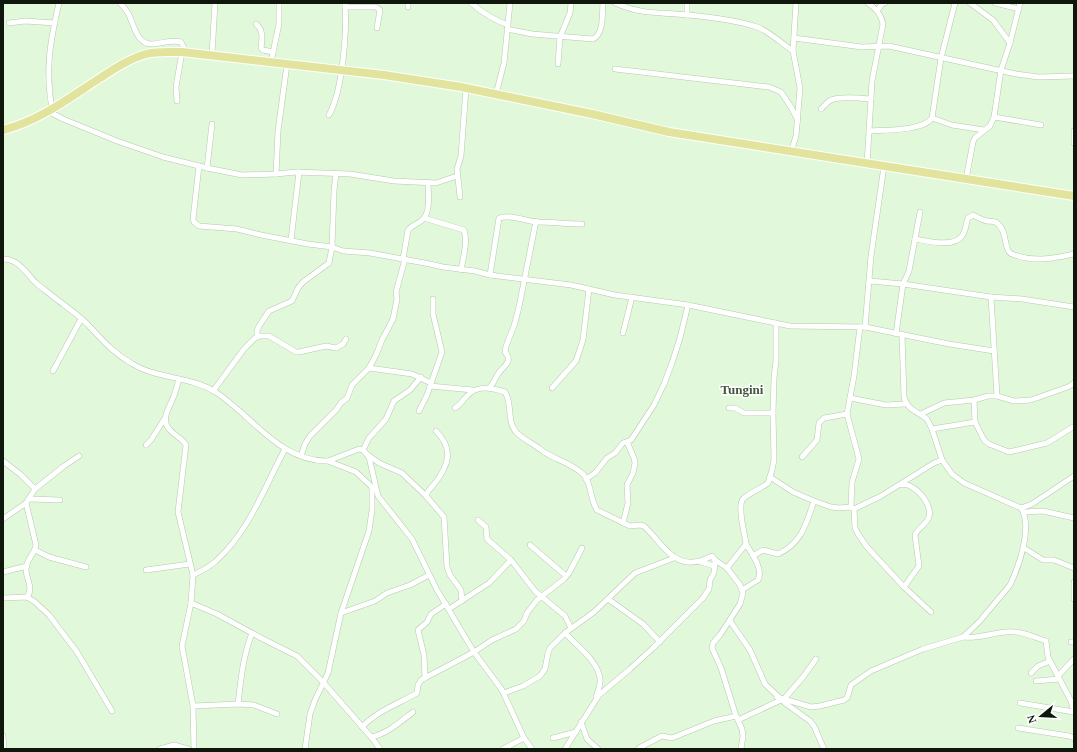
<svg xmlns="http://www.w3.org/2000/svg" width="1077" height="752" viewBox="0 0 1077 752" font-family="'Times New Roman',serif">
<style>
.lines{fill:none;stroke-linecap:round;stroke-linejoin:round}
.minor-casing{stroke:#b4caac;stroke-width:6}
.primary-casing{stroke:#fff;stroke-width:10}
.minor{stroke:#fff;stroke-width:5}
.primary{stroke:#e2e39d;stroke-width:8}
.labels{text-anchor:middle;stroke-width:3;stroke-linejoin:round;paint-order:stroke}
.quarter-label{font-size:13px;font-weight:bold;fill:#43563d;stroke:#fff}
</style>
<rect width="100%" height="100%" fill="#e1f9da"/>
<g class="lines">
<defs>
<g id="minor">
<path d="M120,3c3,3 6,7 8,10 6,11 8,31 24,31 9,0 19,-5 29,-2l5,10"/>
<path d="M471,3c12,10 22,17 37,22"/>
<path d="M615,3c27,12 45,9 73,12 23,2 47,5 69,12 10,3 27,18 36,24"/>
<polyline points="687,3 687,15"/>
<polyline points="970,3 993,20 1010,43"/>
<polyline points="995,3 1019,9"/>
<polyline points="345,7 376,7 380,10 377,28"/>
<polyline points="408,7 408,3"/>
<polyline points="877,11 882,4 885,3"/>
<polyline points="9,23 25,21 55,23"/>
<path d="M256,24c8,6 6,16 5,24l2,2 10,2"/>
<path d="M507,29l25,5 61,5c11,-5 9,-25 10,-36"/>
<polyline points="794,38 862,47 889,46 1016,74 1038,77 1074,76"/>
<polyline points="212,54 215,3"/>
<polyline points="271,62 279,24 279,3"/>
<polyline points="558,64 560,37 570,13 571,3"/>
<polyline points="615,69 769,87 781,92 791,107 798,121"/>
<polyline points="496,94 504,63 510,3"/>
<polyline points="177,101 176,87 182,52"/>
<path d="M52,109c-7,-40 -2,-67 7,-106"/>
<path d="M821,109c3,-3 6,-7 10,-9 9,-4 29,-2 40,-1"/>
<polyline points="48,111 63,119 117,141 163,157 207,168 242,175 276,174 296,172 350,174 394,181 436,183 457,176"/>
<path d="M329,115c14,-25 18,-84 16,-112"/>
<polyline points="994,117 1041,125"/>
<polyline points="932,118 952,125 984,130"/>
<path d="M870,131c15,-1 53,0 62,-13l9,-60 14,-55"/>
<polyline points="1074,131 1074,143"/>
<polyline points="791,152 796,136 800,88 793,51 796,3"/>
<path d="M867,164l5,-83 11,-57c-2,-10 -7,-15 -15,-21"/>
<polyline points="199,166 193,219 194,222 199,226 237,229 261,235 308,244 332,247 343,251 370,253 430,264 443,267 475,271 490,275 571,285 615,295 688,305 790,326 865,327 949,344 994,351"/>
<polyline points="207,168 212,124"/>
<polyline points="276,174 278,131 287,64"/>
<polyline points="966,179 973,142 975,138 990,126 994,117 1001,70 1010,43 1020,3"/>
<polyline points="460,197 457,169 461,156 466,88"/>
<path d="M424,218l40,12c4,12 -1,28 -3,40"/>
<path d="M915,239c12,2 39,9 47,-3 4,-5 4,-13 6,-18l5,-3c4,2 9,5 14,6 4,1 8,-1 11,3 8,7 6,17 10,26 1,4 6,5 10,6 19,6 37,2 56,-2"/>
<polyline points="291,240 299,172"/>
<path d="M3,259c16,0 23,14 33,24 6,5 13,10 19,15 13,10 27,19 37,31 12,13 23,25 39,34 25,16 57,13 83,28 37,23 65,71 114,70l31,-12 4,1 6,7 9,39 34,43 25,51 37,62 28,38 22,48 8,11"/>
<path d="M403,259l5,-29c4,-5 11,-6 15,-11 8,-8 5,-26 5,-37"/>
<path d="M490,275l9,-57c12,-4 26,3 38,4 15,0 30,2 45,2"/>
<polyline points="870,281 903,284 991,297 1022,299 1074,307"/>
<polyline points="991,297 997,396"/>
<polyline points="865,327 871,256 884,166"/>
<polyline points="623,333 632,297"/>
<polyline points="896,334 903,284 909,271 920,212"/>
<polyline points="257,337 257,331 259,326 269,311 292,301 298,288 303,282 329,263 332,247 334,191 336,174"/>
<polyline points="369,368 412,374 431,383"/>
<polyline points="53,371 81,319"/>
<path d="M179,379c-2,6 -3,13 -6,19 -4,11 -13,21 -3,32 5,6 12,8 16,15l-8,67 15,63 -2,28 -9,43 11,60 1,43"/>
<polyline points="430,386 473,390"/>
<path d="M489,388c4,-4 6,-9 9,-14 5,-8 16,-12 7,-22l1,-6 8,-20 5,-19 17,-86"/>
<polyline points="552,388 576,361 583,340 589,289"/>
<polyline points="213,391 244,349 255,338 260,336 269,336 296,352 299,352 326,346 336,348 343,344 346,339"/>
<polyline points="850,398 886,405 905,404"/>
<polyline points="974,400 975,422 984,440 989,444 1009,452 1047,443 1073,427 1074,428"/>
<path d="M455,408c5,-3 7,-7 11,-11 11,-13 25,-9 39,-5 8,12 1,30 12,41 5,5 11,8 17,12 4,2 7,5 10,7 13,8 29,12 40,23 8,10 6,25 13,35l33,16 10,-1 4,1c22,21 32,49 68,30l3,4"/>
<polyline points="729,408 735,408 744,413 773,413"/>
<polyline points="419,411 427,395 442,352 433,314 433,299"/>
<polyline points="921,414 944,403 974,400 988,396 997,396 1014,401 1031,400 1068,387 1074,383"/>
<polyline points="932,429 975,422"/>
<path d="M436,431c18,18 13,34 -1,52 -4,5 -8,8 -9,13l18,21 3,50 3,8 11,15 1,11"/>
<polyline points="146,445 151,440 165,418"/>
<polyline points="363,450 369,438 386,419 394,401 410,390 421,377"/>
<polyline points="368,455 379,463 402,473 426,496"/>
<polyline points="301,456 305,444 310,436 336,410 341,403 347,398 352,385 369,368 376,355 382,340 393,319 397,299 396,292 405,259"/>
<polyline points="802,457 817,440 819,423 824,418 847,414"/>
<polyline points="3,461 20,474 35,489"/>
<polyline points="328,461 356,472 374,489"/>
<polyline points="770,477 793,492 814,501 831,507 839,508 851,507 854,509 855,528 858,534 867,547 904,587 931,612"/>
<polyline points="586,479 595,473 607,458 615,453 623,443 631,440 654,405 664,384 672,363 680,338 688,305"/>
<path d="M901,485c3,0 6,-1 9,1 10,5 22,19 19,31 -3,8 -11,11 -14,18l4,31 -15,21"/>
<polyline points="29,499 60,500"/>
<polyline points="851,507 852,482 859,459 847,414 854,376 860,327"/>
<polyline points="1021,508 1032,504 1074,476"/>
<polyline points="854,509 881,496 934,463 942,460"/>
<polyline points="1024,512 1043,511 1074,518"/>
<polyline points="3,519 26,503"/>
<polyline points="478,520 486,527 487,539 511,560 535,591 565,616 571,628"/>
<polyline points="623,523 628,503 627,485 633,473 635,463 634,458 627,442"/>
<polyline points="530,545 566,576"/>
<polyline points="1024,548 1043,560 1054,560 1074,568"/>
<polyline points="35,550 49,557 86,567"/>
<path d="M753,556l10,-6 15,4c24,-11 28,-30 36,-53"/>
<polyline points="701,562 714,566"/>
<path d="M727,568l19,-24c-1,-10 -10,-40 -2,-46 7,-6 16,-9 24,-15l4,-13 2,-10 -1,-47 1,-35 2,-18v-37"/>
<polyline points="146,570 190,564"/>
<polyline points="3,572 27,566"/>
<path d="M193,575c8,-4 17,-8 23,-14 34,-31 48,-73 69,-112"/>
<polyline points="1074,582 1074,599"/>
<path d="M742,590l16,-10c6,-11 -7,-27 -12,-36"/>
<path d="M27,597c7,-9 -1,-18 -1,-28 0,-9 9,-16 10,-24l-10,-42 9,-14 29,-23 15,-10"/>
<polyline points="3,598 27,597 35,602 49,615 77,652 112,711"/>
<polyline points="608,599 643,624 660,642"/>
<polyline points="191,603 217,614 261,638 297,656 323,682 372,738 380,749"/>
<polyline points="449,609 489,583 511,560"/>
<polyline points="341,613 375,601 387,593 410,585 429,575"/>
<polyline points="730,621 750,650 765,684 785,703 810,721 814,726 824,749"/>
<path d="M565,633c12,13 32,27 35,45 1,6 -2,13 -4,19"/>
<path d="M963,637c15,2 28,-4 43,-5 14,-2 27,5 40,9l2,16 23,44 3,11"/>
<polyline points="1071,642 1074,642"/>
<polyline points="1031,673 1038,666 1050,661"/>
<polyline points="1058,676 1074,659"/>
<polyline points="425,678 424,655 418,630 427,622 431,614 446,604"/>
<polyline points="1036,681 1059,679"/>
<polyline points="504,693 523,686 540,676 545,669 548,653 550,648 565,633 594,612 635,573 674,558"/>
<path d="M777,697l34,10 9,-1 24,-6 3,-2 4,-13 20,-14 52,-22 40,-12 16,-15 31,-37c9,-19 23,-58 11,-77l-57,-25 -12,-9 -10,-14 -10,-31 -5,-10c-10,-8 -20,-9 -23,-22l-2,-63"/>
<polyline points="784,699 803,677 816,659"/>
<polyline points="1020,703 1074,712"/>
<path d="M238,704c3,-25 5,-48 14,-71"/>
<polyline points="193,706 238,704 254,705 277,714"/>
<polyline points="738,720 781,700"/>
<polyline points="581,722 587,739 598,749"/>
<path d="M362,727c15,-16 36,-23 55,-34l1,-8 3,-5 53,-28 18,-12 24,-11 8,-8 3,-8 10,-13 27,-21 5,-6 13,-25"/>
<polyline points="1018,728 1069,736 1074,738"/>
<polyline points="3,736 4,749"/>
<path d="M371,737c16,-3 29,-15 42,-25"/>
<polyline points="553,738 576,732"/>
<polyline points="639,748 662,736 672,738 714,721 736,716"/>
<polyline points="160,749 174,745 188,749"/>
<polyline points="305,749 310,714 315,700 328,673 341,613 369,531 372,510 372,488"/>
<polyline points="503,749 524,738"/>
<polyline points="565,749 599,695 630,669 653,648 703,598 709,589 710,580 714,573 715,560 727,568 740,585 743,593 740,604 720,635 713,643 712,648 721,668 736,716 742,729 743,736 741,749"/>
</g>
<path id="primary" d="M3,130c36,-9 66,-32 97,-52 14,-9 29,-19 46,-24 11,-3 24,-2 36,-2l202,23 77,12 131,27 77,18 405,64"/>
</defs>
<use href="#minor" class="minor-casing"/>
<use href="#primary" class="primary-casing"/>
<use href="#minor" class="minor"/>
<use href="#primary" class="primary"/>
</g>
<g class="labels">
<g class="quarter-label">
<text x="742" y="394">Tungini</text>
</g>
</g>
<rect width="1077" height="752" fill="none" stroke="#0f170c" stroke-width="8"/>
<g transform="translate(1041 716) rotate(252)" stroke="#ffffff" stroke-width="3" paint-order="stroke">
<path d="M0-3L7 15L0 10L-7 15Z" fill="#0f170c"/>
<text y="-6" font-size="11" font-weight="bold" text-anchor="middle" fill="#0f170c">N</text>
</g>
</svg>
